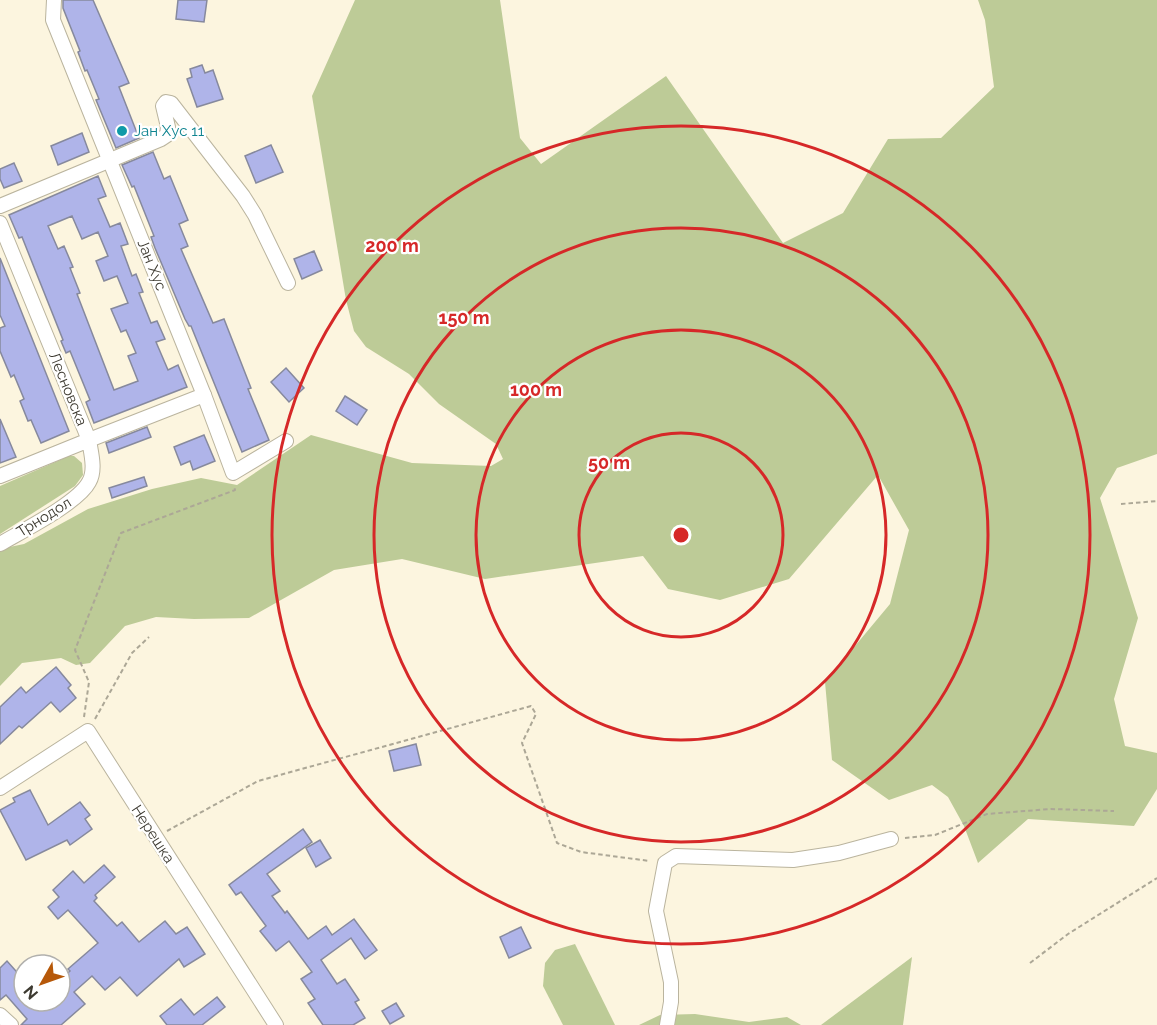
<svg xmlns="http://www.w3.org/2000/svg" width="1157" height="1025" viewBox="0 0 1157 1025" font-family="Raleway,sans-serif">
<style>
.green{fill:#bdcb97}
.building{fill:#afb4e9;stroke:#86899d;stroke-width:1.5;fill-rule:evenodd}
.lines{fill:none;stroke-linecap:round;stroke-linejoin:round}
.minor-casing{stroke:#bab49e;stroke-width:16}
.path{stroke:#aca796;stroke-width:2;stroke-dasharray:4.5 3;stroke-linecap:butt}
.minor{stroke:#fff;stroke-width:14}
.ring{fill:none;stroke:#d62828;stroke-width:3}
.culture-dot{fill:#0f9aa8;stroke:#fff;stroke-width:2}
.labels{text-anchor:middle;stroke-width:4.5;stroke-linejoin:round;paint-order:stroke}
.culture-label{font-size:15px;fill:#0d838f;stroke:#fff;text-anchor:start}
.street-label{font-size:15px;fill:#3d3a31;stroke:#fff}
.centre{fill:#d62828;stroke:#fff;stroke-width:3}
.ring-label{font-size:18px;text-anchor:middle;font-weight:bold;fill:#d62828;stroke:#fff;stroke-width:4.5;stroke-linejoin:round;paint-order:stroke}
</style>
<rect width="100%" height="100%" fill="#fcf5df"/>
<g class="green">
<polygon points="355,0 500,0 520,138 541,164 666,76 783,243 843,213 888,139 941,138 994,87 985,20 978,0 1157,0 1157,454 1117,468 1100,498 1138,618 1114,699 1125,746 1157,753 1157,789 1134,826 1028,819 978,863 964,826 948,797 932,785 889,800 832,760 825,682 890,604 909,530 878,475 789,579 720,600 668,589 643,556 485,579 402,559 334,570 249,618 194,619 156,617 125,626 90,663 76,665 61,658 22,663 0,686 0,549 24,544 88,509 152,489 201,478 237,485 311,435 412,463 491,466 503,459 496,444 439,404 409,374 366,347 354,331 346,300 312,96"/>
<polygon points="69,456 74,456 82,463 83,475 75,486 0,534 0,486"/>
<polygon points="575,944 615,1025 563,1025 543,986 545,963 555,950"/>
<polygon points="912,957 903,1025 821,1025"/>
<polygon points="695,1014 749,1022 787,1017 801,1025 639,1025 660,1015"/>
</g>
<g class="building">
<polygon points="63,0 93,0 129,83 119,87 139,138 116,148 96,100 99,99 87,70 85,71 78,52 80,51 63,8"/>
<polygon points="178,0 207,0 204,22 176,19"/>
<polygon points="202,65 205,73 213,70 223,99 197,107 187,79 192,77 190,69"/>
<polygon points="82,133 89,152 58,165 51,146"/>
<polygon points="271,145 283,172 256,183 245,156"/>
<polygon points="153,152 164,179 170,176 188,220 179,224 188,246 181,249 213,323 224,319 251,388 248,389 269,440 242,452 191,326 189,326 185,319 155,248 151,237 154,236 134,186 132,187 122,165"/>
<polygon points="14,163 22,181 4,188 0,179 0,169"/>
<path d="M98,176l8,20 -8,3 12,28 10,-4 8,21 -7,2 11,30 4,-2 7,18 -4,1 12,30 6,-2 8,18 -9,3 12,28 10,-5 9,22 -93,36 -8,-21 4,-2 -20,-49 -4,2 -5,-12 2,-1 -41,-103 -3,1 -10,-23zM72,216l10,23 16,-7 10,24 -12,5 8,20 13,-5 11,27 -17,6 10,23 5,-2 10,23 -8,3 10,25 -24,9 -37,-96 3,-1 -10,-25 3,-1 -9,-21 -6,3 -10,-23z"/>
<polygon points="314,251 322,270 302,279 294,259"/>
<polygon points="0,258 69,431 41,443 31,420 28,421 20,401 24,399 14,375 11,377 0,351 0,328 5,326 0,315"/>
<polygon points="286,368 304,388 289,402 271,382"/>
<polygon points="345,396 367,410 357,425 336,411"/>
<polygon points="0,419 16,457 0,463"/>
<polygon points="147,427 151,437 109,453 106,443"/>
<polygon points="204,435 215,461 193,470 190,461 181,465 174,447"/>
<polygon points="144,477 147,486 112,498 109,488"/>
<polygon points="56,667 71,685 68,688 76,698 60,712 51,702 22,728 19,726 0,744 0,707 21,687 26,693"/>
<polygon points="416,744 421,765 394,771 389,751"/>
<polygon points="30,790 48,825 80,802 90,815 85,819 92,829 70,845 67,840 26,860 0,810 15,802 13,798"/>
<polygon points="303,829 312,842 267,874 280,891 272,896 285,913 287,911 308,939 326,926 332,935 354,919 377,950 365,959 351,938 321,960 337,984 345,979 359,1000 355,1002 365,1018 353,1025 323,1025 308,1003 315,999 301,979 312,972 289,941 276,951 260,931 266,926 241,892 236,895 229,885"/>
<polygon points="320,840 331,858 316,867 306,848"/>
<polygon points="104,865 115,877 95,895 97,898 94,901 117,926 122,922 139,942 165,921 176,934 187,927 205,954 184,967 179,959 137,996 120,977 105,990 92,976 74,992 85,1004 61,1025 21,1025 27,1019 6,995 0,1000 0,968 7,961 24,980 24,1001 60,1001 60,980 70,971 68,969 98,943 68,910 58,919 48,907 59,897 53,890 73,871 84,883"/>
<polygon points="521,927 531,948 509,958 500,937"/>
<polygon points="217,997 225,1007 202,1025 167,1025 160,1016 181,999 194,1015"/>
<polygon points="396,1003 404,1016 390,1024 382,1011"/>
</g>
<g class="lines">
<defs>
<g id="minor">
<polyline points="54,0 53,20 204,395 233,473 286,441"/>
<polyline points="0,206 161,139 167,135 168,127 163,106 166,102 171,103 243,196 255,215 288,283"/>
<polyline points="0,223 89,440 204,395"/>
<path d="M0,476l89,-36c2,13 7,30 0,42 -11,21 -67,49 -89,62"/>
<polyline points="0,788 88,731 276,1025"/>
<polyline points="0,1015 11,1025"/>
<polyline points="667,1025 671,1002 671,982 656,911 665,863 676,856 793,860 839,853 891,839"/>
</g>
</defs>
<use href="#minor" class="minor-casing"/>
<g class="path">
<polyline points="1121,504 1157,501"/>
<polyline points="84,717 89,682 75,650 121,533 235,490 234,487"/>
<polyline points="95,719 132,653 149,637"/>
<polyline points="167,831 258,781 531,706 536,714 522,743 557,843 581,852 650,861"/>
<polyline points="905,838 935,835 987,814 1051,809 1114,811"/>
<polyline points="1030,963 1068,934 1157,878"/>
</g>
<use href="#minor" class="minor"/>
</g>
<g class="ring">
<circle cx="681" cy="535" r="102"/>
<circle cx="681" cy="535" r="205"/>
<circle cx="681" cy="535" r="307"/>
<circle cx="681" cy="535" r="409"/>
</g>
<circle class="culture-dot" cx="122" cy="131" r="6"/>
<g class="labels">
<g class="culture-label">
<text x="134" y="136">Јан Хус 11</text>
</g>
<g class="street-label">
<text transform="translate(152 265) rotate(68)" y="5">Јан Хус</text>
<text transform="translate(68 389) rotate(68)" y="5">Лесновска</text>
<text transform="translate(44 517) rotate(-32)" y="5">Трнодол</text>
<text transform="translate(153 834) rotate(57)" y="5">Нерешка</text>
</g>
</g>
<circle cx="681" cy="535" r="9" class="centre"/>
<g class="ring-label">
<text x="392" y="252">200 m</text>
<text x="464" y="324">150 m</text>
<text x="536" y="396">100 m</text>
<text x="609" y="469">50 m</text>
</g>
<g transform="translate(42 983) rotate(230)"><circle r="28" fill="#ffffff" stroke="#b1b0ad" stroke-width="1.5"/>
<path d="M0-4.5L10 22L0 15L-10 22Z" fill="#b65809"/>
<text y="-9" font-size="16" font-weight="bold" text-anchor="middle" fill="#3d3a31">N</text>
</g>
</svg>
